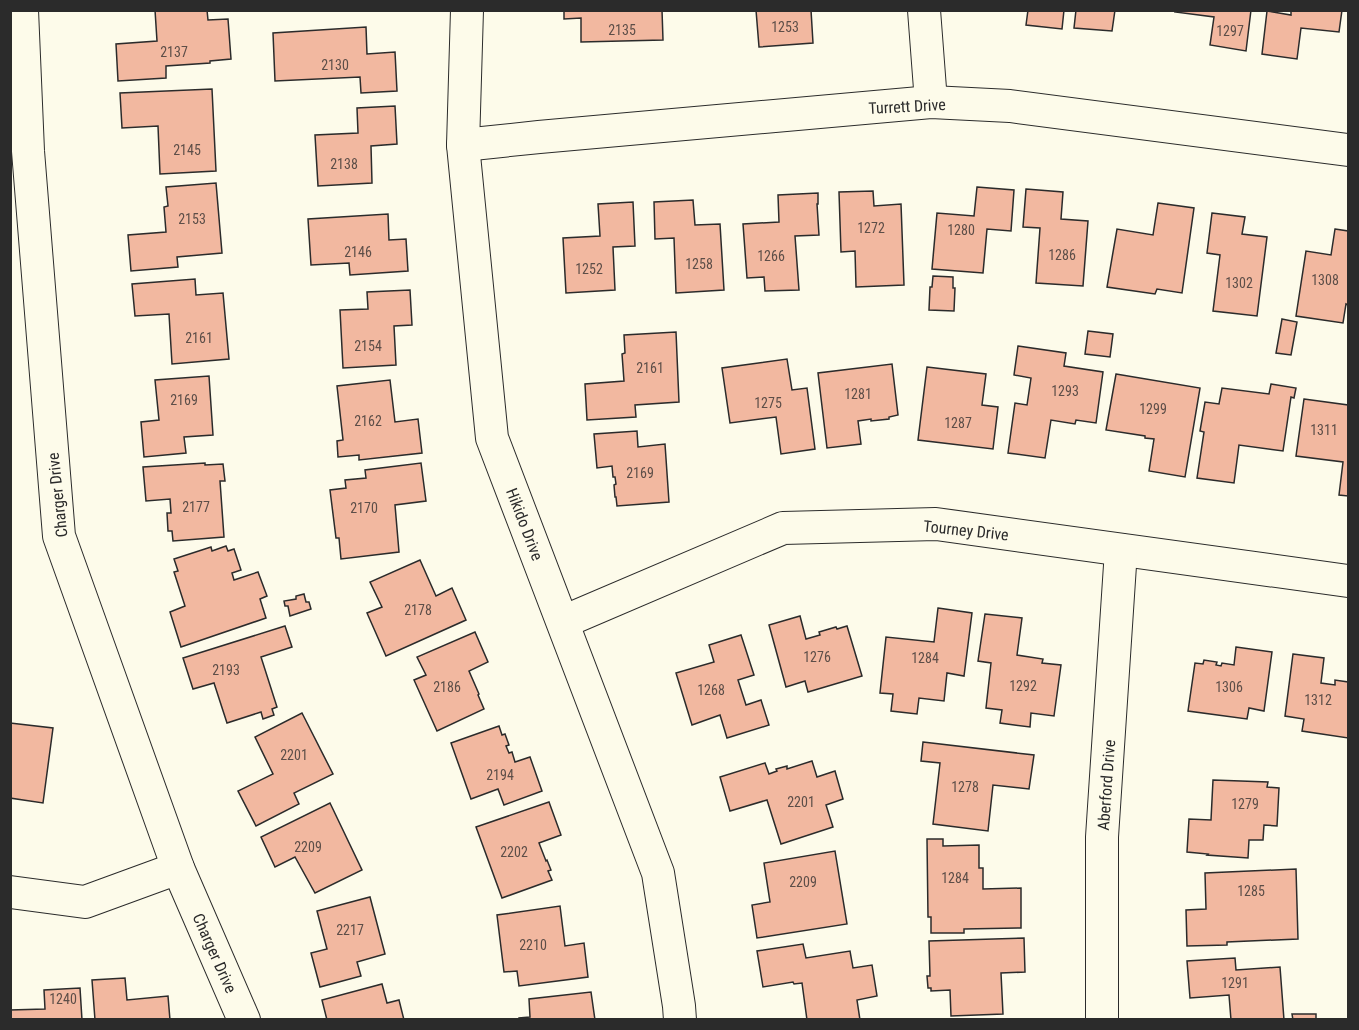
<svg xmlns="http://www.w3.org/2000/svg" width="1359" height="1030" viewBox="0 0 1359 1030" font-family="'Roboto Condensed',sans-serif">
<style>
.building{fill:#f2b8a0;stroke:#2b2b2b;stroke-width:1.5}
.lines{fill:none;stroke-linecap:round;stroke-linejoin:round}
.minor-casing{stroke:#2b2b2b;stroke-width:34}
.minor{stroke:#fdfbea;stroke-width:32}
.labels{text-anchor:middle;stroke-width:4.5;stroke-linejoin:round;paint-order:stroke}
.number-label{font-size:14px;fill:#5d4e48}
.street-label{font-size:16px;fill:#2b2b2b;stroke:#fdfbea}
</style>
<rect width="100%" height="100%" fill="#fdfbea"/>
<g class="building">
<polygon points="155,10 207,10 208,20 228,19 231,59 210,61 210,63 166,66 166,78 118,81 116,44 157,41"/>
<polygon points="564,10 662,10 663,40 581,42 581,18 564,19"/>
<polygon points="756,10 811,10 813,43 759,47"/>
<polygon points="1028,10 1064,10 1062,29 1026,25"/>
<polygon points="1076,10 1115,10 1112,31 1074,28"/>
<polygon points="1176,10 1251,10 1246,51 1210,45 1214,17 1175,12"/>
<polygon points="1291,10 1342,10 1339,32 1301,28 1297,59 1262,54 1267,11 1291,15"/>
<polygon points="366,27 367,54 395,52 397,91 361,93 360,77 275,81 273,33"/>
<polygon points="212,89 216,171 160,174 158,126 122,128 120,93"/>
<polygon points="395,106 397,144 371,146 372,183 318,186 315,135 358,133 357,108"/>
<polygon points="216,183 222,253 177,257 178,267 131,271 128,235 166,232 164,207 168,206 166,187"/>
<polygon points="977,187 1014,190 1011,231 987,229 983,273 932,269 937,213 974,216"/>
<polygon points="1026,189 1063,192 1061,219 1088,221 1083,286 1036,283 1040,228 1023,227"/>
<polygon points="873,191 874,206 901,204 904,285 856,287 855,251 841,252 839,192"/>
<polygon points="818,193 818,204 817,204 819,235 795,236 799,290 765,291 764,277 747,278 743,224 779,222 778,195"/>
<polygon points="693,200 695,225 720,224 724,290 676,293 674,238 655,239 654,202"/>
<polygon points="633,202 635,246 613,247 615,290 566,293 563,238 600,236 598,204"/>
<polygon points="1158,203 1194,208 1182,293 1157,289 1155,294 1107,287 1117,229 1153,235"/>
<polygon points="1212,213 1245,217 1242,234 1267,237 1257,316 1213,311 1220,255 1207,253"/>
<polygon points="388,214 389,240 406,239 408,271 350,275 349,263 311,265 308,219"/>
<polygon points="1335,229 1348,231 1348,305 1346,304 1343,323 1296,316 1306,251 1331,255"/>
<polygon points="933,276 953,277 953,288 955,288 954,311 929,310 930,287 932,287"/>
<polygon points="195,279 196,295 223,293 229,359 172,364 169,314 135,316 132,284"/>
<polygon points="410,290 412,325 394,326 396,365 343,368 340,310 368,309 367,292"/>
<polygon points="1282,319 1297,322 1291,355 1276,353"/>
<polygon points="1088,331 1113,334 1110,357 1085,354"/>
<polygon points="676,332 679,402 635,405 636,417 587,420 585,384 624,381 622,354 625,353 624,335"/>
<polygon points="1018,346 1066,353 1064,366 1103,372 1096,423 1076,420 1075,424 1051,420 1045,458 1008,453 1015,403 1027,405 1031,378 1014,375"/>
<polygon points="787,359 792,390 807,388 815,449 781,454 776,417 730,423 722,368"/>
<polygon points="892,364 898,415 889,417 889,419 871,421 871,419 858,421 861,444 827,448 818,373"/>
<polygon points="927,367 986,374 982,405 998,407 993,449 918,440"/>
<polygon points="1116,374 1200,388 1185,477 1149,471 1154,439 1145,438 1145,436 1106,430"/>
<polygon points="209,376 213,435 184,437 186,453 144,457 141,422 159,420 155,380"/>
<polygon points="390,380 395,422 418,419 422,453 359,460 359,455 338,457 337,441 343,440 337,386"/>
<polygon points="1271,384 1296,388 1294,398 1291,397 1283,451 1239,445 1234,483 1197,478 1204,432 1200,431 1205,402 1219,404 1222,388 1269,394"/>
<polygon points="1304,399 1348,405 1348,496 1339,495 1343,462 1296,456"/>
<polygon points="637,431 638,447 665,444 669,502 617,506 616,497 615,497 614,485 616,484 615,477 613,477 612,466 597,468 594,434"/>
<polygon points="205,463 205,465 223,464 225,481 220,481 224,537 173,541 172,531 168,531 167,513 171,513 170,499 146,501 143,467"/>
<polygon points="421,463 426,501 395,505 399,552 341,559 339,538 336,538 330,490 346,488 345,480 366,478 365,470"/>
<polygon points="226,546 228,551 234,549 241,570 232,573 234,580 258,572 267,596 260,599 266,618 181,647 170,612 185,606 174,572 178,571 174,559 211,547 212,551"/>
<polygon points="420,560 436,596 452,588 466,620 386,656 367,613 382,607 370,582"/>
<polygon points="304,594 306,602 309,602 311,609 290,616 288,606 285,606 284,601 296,599 296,596"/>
<polygon points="938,608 972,613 964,676 947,673 944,701 919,698 917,714 891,711 893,694 880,693 886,637 934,642"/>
<polygon points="985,614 1022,618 1017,655 1043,659 1042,663 1061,665 1054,716 1031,713 1030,727 1000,723 1002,710 986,708 991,663 978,661"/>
<polygon points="800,616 806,639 820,635 819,632 836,627 837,629 847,626 862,676 808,692 805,681 786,687 769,625"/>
<polygon points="285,626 292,647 261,657 277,707 272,709 274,715 263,719 261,712 227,723 214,683 193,689 183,658"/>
<polygon points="475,632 488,662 469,671 479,694 478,695 484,709 437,731 414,680 426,675 417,657"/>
<polygon points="741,635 754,675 738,680 746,705 761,700 769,725 727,738 720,715 692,725 676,673 714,662 709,645"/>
<polygon points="1236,647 1272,652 1264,711 1249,708 1247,719 1188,711 1195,663 1203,664 1204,660 1217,662 1216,665 1221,666 1222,663 1234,665"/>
<polygon points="1293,654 1324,658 1321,683 1335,685 1335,680 1348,682 1348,738 1302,731 1304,719 1285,716"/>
<polygon points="302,713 333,774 294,793 299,804 256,826 238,791 273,774 255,737"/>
<polygon points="10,723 53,728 43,803 10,798"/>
<polygon points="499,726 502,735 505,734 509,745 506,746 509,753 512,752 515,762 530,757 542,791 504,805 498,789 471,799 451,743"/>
<polygon points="923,742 1034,755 1029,789 993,785 988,831 933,824 940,763 921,761"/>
<polygon points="812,761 817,777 835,771 843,799 826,805 833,827 781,844 767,800 730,811 720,777 765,763 769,774 777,771 776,769 787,766 787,769"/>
<polygon points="1213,780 1268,782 1267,787 1279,788 1277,826 1264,825 1263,840 1249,840 1248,858 1207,855 1208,854 1187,852 1189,819 1211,820"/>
<polygon points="549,802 561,835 539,843 546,861 547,860 551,870 548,871 552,880 502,898 476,827"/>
<polygon points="330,803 362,870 315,893 295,857 275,867 261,837"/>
<polygon points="927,839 943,839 943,846 979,845 979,868 983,868 983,889 1021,888 1021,928 964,929 964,933 931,933 931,917 928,917"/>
<polygon points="835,851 847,924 757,938 752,905 770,902 764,863"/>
<polygon points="1296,869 1298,939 1227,942 1227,945 1187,946 1186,910 1206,909 1205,873"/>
<polygon points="370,897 385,954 357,962 361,976 320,987 311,953 327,949 317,911"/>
<polygon points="560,906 565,946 584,943 588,977 519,986 517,971 504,972 497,915"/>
<polygon points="1024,938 1025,972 1001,973 1003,1014 951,1016 950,990 931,991 931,988 928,988 927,976 930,976 929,941"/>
<polygon points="803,944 806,958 850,951 853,968 872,965 877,996 857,1000 860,1020 807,1020 802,983 794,984 793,982 763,987 757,951"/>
<polygon points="1235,958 1236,970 1280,967 1284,1020 1231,1020 1229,995 1190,998 1187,961"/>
<polygon points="125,978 127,1000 168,996 170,1020 95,1020 92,980"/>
<polygon points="382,984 387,1003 399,1000 404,1020 327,1020 322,1000"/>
<polygon points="80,988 82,1020 10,1020 10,1010 45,1009 44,990"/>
<polygon points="591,992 595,1020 519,1020 519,1018 530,1017 529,999"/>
<polygon points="1292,1014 1316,1014 1316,1020 1293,1020"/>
</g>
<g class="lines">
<defs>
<g id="minor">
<polyline points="22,10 28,151 59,536 178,868 244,1020"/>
<polyline points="467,10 463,145 492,438 658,873 679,1006 680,1020"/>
<polyline points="924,10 931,102"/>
<polyline points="463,145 539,137 931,102 1010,106 1348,150"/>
<polyline points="563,622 783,528 936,524 1348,581"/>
<polyline points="10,892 85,902 178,868"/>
<polyline points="1102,1020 1102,837 1121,550"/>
</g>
</defs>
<use href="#minor" class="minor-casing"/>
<use href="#minor" class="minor"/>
</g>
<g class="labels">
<g class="number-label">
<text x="785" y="32">1253</text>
<text x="622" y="35">2135</text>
<text x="1230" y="36">1297</text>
<text x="174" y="57">2137</text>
<text x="335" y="70">2130</text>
<text x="187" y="155">2145</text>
<text x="344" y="169">2138</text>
<text x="192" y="224">2153</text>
<text x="871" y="233">1272</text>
<text x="961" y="235">1280</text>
<text x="358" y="257">2146</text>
<text x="1062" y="260">1286</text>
<text x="771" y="261">1266</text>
<text x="699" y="269">1258</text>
<text x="589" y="274">1252</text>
<text x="1325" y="285">1308</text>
<text x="1239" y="288">1302</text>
<text x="199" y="343">2161</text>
<text x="368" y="351">2154</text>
<text x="650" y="373">2161</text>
<text x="1065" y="396">1293</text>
<text x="858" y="399">1281</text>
<text x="184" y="405">2169</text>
<text x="768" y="408">1275</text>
<text x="1153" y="414">1299</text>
<text x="368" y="426">2162</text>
<text x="958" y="428">1287</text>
<text x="1324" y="435">1311</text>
<text x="640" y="478">2169</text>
<text x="196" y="512">2177</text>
<text x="364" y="513">2170</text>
<text x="418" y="615">2178</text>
<text x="817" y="662">1276</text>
<text x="925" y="663">1284</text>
<text x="226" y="675">2193</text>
<text x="1023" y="691">1292</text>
<text x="447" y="692">2186</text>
<text x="1229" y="692">1306</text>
<text x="711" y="695">1268</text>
<text x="1318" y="705">1312</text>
<text x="294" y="760">2201</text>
<text x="500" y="780">2194</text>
<text x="965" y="792">1278</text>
<text x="801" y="807">2201</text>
<text x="1245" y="809">1279</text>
<text x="308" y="852">2209</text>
<text x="514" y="857">2202</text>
<text x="955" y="883">1284</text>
<text x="803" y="887">2209</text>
<text x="1251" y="896">1285</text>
<text x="350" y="935">2217</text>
<text x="533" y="950">2210</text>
<text x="1235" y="988">1291</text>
<text x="63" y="1004">1240</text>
</g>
<g class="street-label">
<text transform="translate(907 106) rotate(-3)" y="6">Turrett Drive</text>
<text transform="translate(57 495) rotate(-96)" y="6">Charger Drive</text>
<text transform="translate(525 524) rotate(69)" y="6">Hikido Drive</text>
<text transform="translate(966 530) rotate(6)" y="6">Tourney Drive</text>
<text transform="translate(1106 785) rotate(-86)" y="6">Aberford Drive</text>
<text transform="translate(215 953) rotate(66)" y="6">Charger Drive</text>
</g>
</g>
<rect width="1359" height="1030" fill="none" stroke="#2b2b2b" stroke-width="24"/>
</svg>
